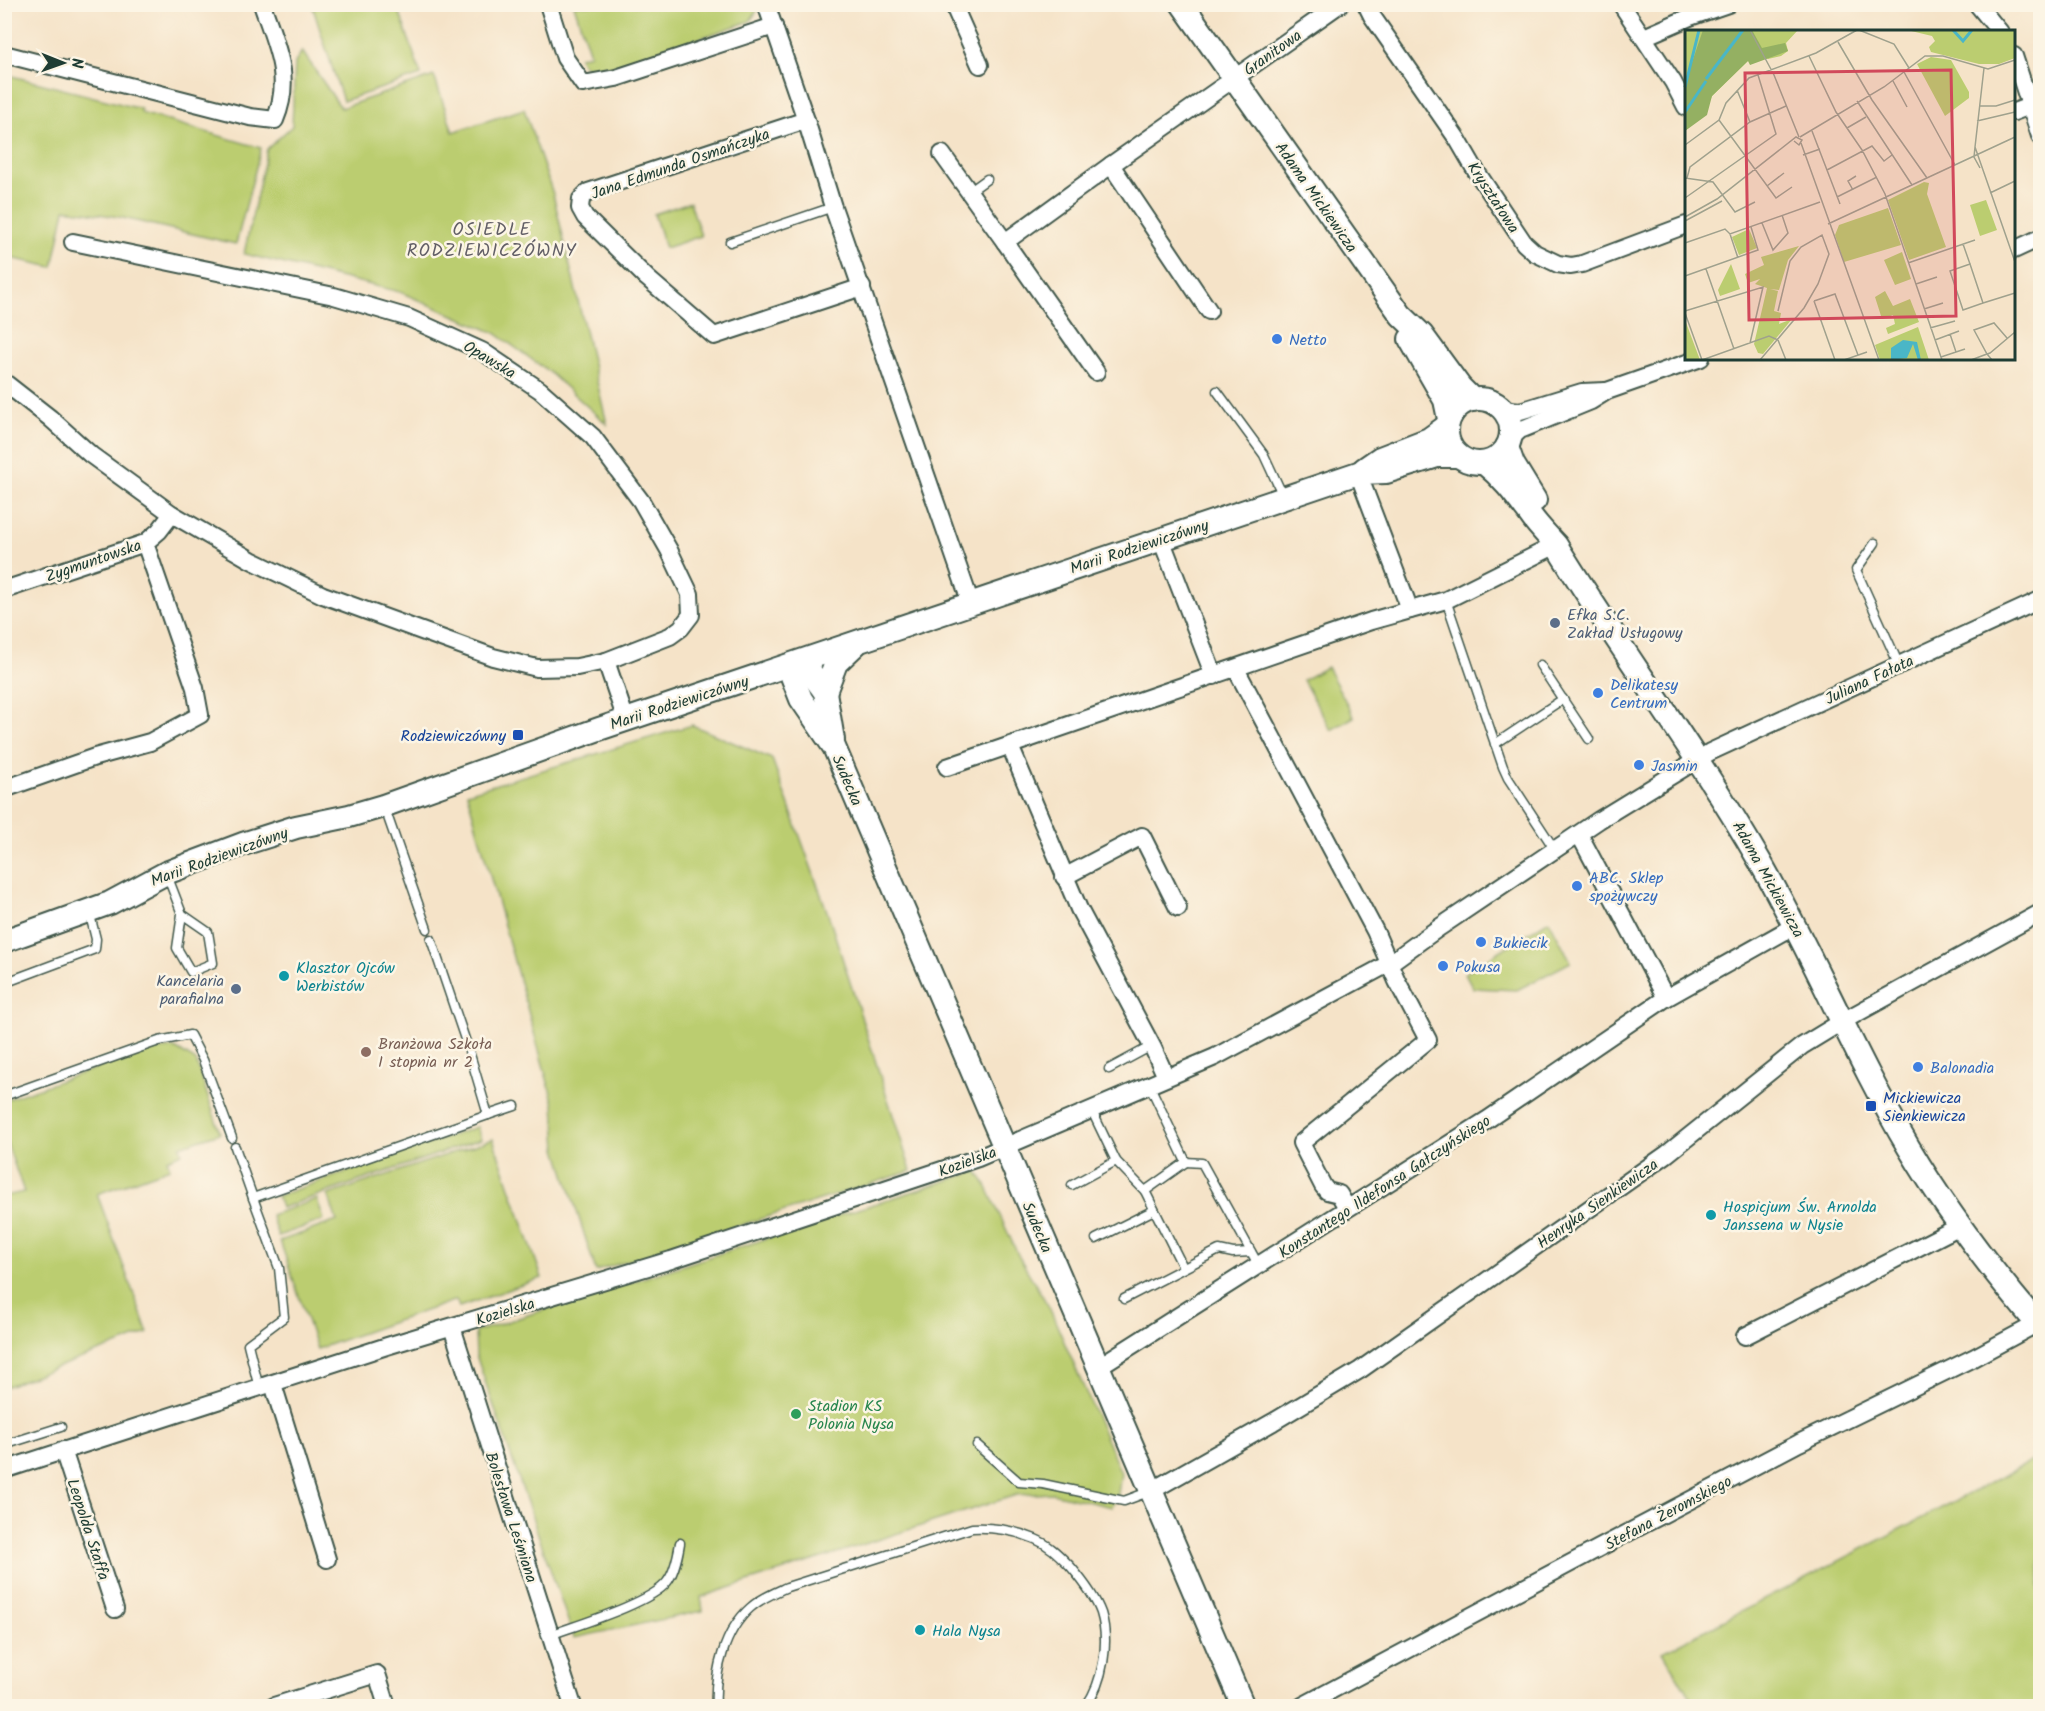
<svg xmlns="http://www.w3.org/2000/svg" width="2045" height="1711" viewBox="0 0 2045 1711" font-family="Kalam,sans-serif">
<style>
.green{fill:#bbcd70;stroke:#6d8552;stroke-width:1.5}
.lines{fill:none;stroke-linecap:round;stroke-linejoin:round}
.lane-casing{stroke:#3f564a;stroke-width:11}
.street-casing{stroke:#3f564a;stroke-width:20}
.secondary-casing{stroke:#3f564a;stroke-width:26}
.lane{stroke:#fff;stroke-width:8}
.street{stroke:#fff;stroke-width:16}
.secondary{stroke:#fff;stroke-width:22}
.shop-dot{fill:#3f7fe0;stroke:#fcf5e5;stroke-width:2}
.service-dot{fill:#5c6f8a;stroke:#fcf5e5;stroke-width:2}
.transit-dot{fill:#1a4fb4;stroke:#fcf5e5;stroke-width:2}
.culture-dot{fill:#0f9aa8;stroke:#fcf5e5;stroke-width:2}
.education-dot{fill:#8d6e63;stroke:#fcf5e5;stroke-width:2}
.leisure-dot{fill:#2e9e5b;stroke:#fcf5e5;stroke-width:2}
.labels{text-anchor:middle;stroke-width:5;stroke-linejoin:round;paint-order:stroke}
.street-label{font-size:16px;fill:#1f3d34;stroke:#fcf5e5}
.shop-label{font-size:16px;fill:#366cbe;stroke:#fcf5e5;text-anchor:start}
.service-label{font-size:16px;fill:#4e5e75;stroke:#fcf5e5;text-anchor:start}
.transit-label{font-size:16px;fill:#164399;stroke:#fcf5e5;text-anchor:end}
.culture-label{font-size:16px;fill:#0d838f;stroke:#fcf5e5;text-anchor:start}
.education-label{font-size:16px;fill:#785e54;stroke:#fcf5e5;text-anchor:start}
.leisure-label{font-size:16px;fill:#27864d;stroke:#fcf5e5;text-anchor:start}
.neighbourhood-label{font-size:18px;letter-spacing:1.5px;fill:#625f66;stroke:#fcf5e5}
.inset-river{fill:none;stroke:#4ab6c7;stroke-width:3}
.inset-road{fill:none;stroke:#9fa18d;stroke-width:1.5}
.view{fill:#d1495b;fill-opacity:0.15;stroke:#d1495b;stroke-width:3}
.inset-edge{fill:none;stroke:#1f3d34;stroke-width:3}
</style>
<rect width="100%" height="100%" fill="#fcf5e5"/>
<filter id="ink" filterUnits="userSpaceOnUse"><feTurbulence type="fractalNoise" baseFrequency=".0167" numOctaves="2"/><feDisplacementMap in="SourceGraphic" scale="12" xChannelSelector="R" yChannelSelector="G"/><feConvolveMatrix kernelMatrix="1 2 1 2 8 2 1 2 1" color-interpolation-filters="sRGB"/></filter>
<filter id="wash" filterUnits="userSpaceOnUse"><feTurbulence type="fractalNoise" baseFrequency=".008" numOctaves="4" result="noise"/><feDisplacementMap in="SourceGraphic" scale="24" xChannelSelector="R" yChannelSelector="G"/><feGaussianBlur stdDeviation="1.35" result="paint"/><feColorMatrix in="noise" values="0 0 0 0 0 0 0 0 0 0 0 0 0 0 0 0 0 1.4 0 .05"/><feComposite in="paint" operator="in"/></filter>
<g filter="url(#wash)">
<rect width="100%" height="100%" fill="#f5e3c8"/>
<g class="green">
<polygon points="312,5 397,5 421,75 343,101"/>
<path d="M574,5h184l-1,6 -7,10 -151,52c-10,-1 -16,-7 -20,-16l11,-3z"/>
<polygon points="302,51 341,108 434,76 453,132 524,109 553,194 607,424 549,372 495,333 400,292 244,254 267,149 292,126 295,63"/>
<polygon points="4,74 141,109 141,113 261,148 236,244 119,217 65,209 53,267 5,257"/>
<polygon points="690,202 701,236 665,248 654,214"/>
<polygon points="1327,667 1354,717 1331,730 1303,680"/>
<polygon points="692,725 772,759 828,914 911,1171 596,1271 557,1149 554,1104 467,793"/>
<polygon points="1549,920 1571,962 1517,990 1473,988 1465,973"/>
<polygon points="175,1048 196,1061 220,1133 180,1146 182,1153 167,1159 170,1168 97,1194 148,1333 5,1387 5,1196 24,1192 5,1138 5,1100 148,1050"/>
<polygon points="477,1127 481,1139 281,1208 277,1196"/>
<polygon points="493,1139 542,1278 459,1307 456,1300 317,1349 280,1241 337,1221 328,1195"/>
<polygon points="977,1171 985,1183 1019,1257 1049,1307 1121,1473 1118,1494 1112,1507 1052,1493 1016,1495 701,1597 703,1611 574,1638 476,1355 475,1332"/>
<polygon points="317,1199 324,1220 278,1236 271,1215"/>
<polygon points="2040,1457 2040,1706 1695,1706 1663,1652"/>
</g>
</g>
<g filter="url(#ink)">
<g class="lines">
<defs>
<g id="lane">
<polyline points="969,192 987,179"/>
<polyline points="730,242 833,207"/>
<polyline points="1217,391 1264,455 1284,498"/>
<polyline points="1875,543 1856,570 1899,665"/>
<polyline points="1446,600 1503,767 1508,778 1555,850"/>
<polyline points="1540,665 1589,739"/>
<polyline points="1495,744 1563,699"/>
<polyline points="384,806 427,929"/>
<polyline points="167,875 182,914 177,948 191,972 213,963 208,932 182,914"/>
<polyline points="4,983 95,949 96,939 89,911"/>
<polyline points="1109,1069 1146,1049 1153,1048"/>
<polyline points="1149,1084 1186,1162 1202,1163 1259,1266"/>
<polyline points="4,1096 159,1041 190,1035 203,1060 232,1138"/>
<polyline points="488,1115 515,1106"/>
<polyline points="235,1147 253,1198 488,1115 469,1051 431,939"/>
<polyline points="1116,1161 1145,1191"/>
<polyline points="1072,1185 1116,1161 1091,1109"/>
<polyline points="253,1198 279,1268 284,1317 248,1344 259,1388"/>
<polyline points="1096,1239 1154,1210"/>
<polyline points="1183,1267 1145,1191 1186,1162"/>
<polyline points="1124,1299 1219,1250 1233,1253 1251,1252"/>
<polyline points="4,1445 61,1427"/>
<polyline points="977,1445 1019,1482 1043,1484 1124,1501 1151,1491"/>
<path d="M550,1635c27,-10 101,-32 117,-53 8,-10 11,-27 13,-39"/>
<path d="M716,1706c-2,-33 8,-75 34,-98 11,-10 24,-15 37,-21l185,-59c21,-1 44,3 63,11 15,6 25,17 36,28 11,13 24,29 30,46 9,29 2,69 -15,93"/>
</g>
<g id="street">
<polyline points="548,4 565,58 583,84 616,78 774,26"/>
<polyline points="766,4 806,120 833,207 971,604"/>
<polyline points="953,4 980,65"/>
<polyline points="1366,4 1372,16 1458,140 1476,171 1524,243 1535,253 1558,264 1571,266 1582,264 1686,225"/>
<polyline points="1621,4 1673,82 1686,107"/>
<polyline points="1977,4 2000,32"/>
<polyline points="1644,37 1690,17 1728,4"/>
<path d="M4,54l246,63 25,3c18,-43 1,-74 -13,-116"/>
<polyline points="2014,56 2040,136"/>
<polyline points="2014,112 2030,106"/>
<polyline points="806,120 588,192 581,199 580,208 585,217 647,278 714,336 862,287"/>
<polyline points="942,154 1005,242"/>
<polyline points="1111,165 1209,311"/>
<polyline points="2014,250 2040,238"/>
<polyline points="1096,372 1005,242 1111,165 1340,4"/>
<polyline points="4,382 50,418 91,455 172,514 251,560 323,595 493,657 537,668 577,667 606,661 670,636 681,628 691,615 690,594 669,550 641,501 593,437 540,390 482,351 409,318 334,296 73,242"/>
<polyline points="1502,409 1520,411 1582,392 1606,391"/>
<polyline points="1510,439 1520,430 1591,401 1607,391 1701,358"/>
<polyline points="1358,473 1410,610"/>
<polyline points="1161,539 1214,676"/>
<polyline points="4,590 145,543 159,531 172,514"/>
<polyline points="606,661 626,720"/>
<polyline points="1236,669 1375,931 1397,981 1428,1040 1301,1143 1323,1186 1327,1191 1339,1194 1347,1208"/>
<polyline points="1010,746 1079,909 1153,1048 1166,1077"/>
<polyline points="947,767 1371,621 1446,600 1556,545"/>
<polyline points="4,789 95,757 150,742 200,715 195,688 145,543"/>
<polyline points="1579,834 1666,998"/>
<polyline points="1064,877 1142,836 1178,908"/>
<polyline points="452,1327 573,1706"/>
<polyline points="1745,1336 1960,1226"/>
<polyline points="1098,1367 1487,1120 1666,998 1796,925"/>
<polyline points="273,1384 327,1559"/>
<polyline points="63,1450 115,1609"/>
<polyline points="4,1470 387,1346 671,1260 978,1158 1215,1057 1390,963 1440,927 1599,820 1710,752 2040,600"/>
<polyline points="1151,1491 1273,1422 1360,1370 1667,1154 1802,1046 1843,1021 2040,913"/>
<polyline points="274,1706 377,1674 387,1706"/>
<polyline points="1302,1706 1599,1548 1799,1443 1973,1358 2027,1329 2036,1322"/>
</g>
<g id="secondary">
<polyline points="1182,4 1401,315 1422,335 1460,387 1473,400"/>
<polyline points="1410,339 1445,400 1449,419"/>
<circle cx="1479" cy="431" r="32"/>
<polyline points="1507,447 1513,464 1535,500"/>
<path d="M1484,463c20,16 32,33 47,53 7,10 16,19 25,29 65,106 141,207 203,315 54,94 95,195 150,288 38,64 83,123 131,179"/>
<polyline points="1364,469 1380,458 1429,439 1447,426"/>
<polyline points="800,662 812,674 825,692 833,740"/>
<polyline points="788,666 801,699 834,747 1243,1706"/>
<polyline points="825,692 836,663 856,644"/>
<polyline points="4,941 110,903 166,873 243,844 296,827 349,816 383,806 599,729 1358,473 1386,472 1437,456 1458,456"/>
</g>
</defs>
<use href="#lane" class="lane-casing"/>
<use href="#street" class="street-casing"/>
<use href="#secondary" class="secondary-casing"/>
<use href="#lane" class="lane"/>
<use href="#street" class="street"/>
<use href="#secondary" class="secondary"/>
</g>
</g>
<g class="shop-dot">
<circle cx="1277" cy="339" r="6"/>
<circle cx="1598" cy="693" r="6"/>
<circle cx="1639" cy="765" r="6"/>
<circle cx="1577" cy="886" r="6"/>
<circle cx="1481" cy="942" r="6"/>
<circle cx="1443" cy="966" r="6"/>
<circle cx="1918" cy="1067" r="6"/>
</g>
<g class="service-dot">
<circle cx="1555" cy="623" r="6"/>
<circle cx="236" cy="989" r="6"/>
</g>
<g class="transit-dot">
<rect x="512" y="729" width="12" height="12" rx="3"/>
<rect x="1865" y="1100" width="12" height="12" rx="3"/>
</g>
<g class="culture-dot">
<circle cx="284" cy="976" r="6"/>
<circle cx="1711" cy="1215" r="6"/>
<circle cx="920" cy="1630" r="6"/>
</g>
<circle class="education-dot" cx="366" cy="1052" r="6"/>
<circle class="leisure-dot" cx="796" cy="1414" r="6"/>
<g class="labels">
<g class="street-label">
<text transform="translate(1272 52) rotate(-35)" y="6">Granitowa</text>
<text transform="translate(680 163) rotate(-19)" y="6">Jana Edmunda Osmańczyka</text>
<text transform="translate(1317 197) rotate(55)" y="6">Adama Mickiewicza</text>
<text transform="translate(1494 197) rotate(57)" y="6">Kryształowa</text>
<text transform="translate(490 359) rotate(31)" y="6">Opawska</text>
<text transform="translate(1139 546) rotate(-18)" y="6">Marii Rodziewiczówny</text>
<text transform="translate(93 560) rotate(-19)" y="6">Zygmuntowska</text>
<text transform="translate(1869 679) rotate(-25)" y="6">Juliana Fałata</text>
<text transform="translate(679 702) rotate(-18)" y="6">Marii Rodziewiczówny</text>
<text transform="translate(848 780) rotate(67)" y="6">Sudecka</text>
<text transform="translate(219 856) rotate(-20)" y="6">Marii Rodziewiczówny</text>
<text transform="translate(1769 879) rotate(61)" y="6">Adama Mickiewicza</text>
<text transform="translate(967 1161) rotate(-20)" y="6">Kozielska</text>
<text transform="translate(1384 1186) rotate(-33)" y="6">Konstantego Ildefonsa Gałczyńskiego</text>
<text transform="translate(1597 1203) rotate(-35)" y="6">Henryka Sienkiewicza</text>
<text transform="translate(1038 1227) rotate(67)" y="6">Sudecka</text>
<text transform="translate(505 1311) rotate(-17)" y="6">Kozielska</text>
<text transform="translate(1668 1512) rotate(-28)" y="6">Stefana Żeromskiego</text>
<text transform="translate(512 1517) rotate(72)" y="6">Bolesława Leśmiana</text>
<text transform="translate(89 1529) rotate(72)" y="6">Leopolda Staffa</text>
</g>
<g class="shop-label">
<text x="1289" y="345">Netto</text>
<text x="1610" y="690">Delikatesy<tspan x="1610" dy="18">Centrum</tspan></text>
<text x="1651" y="771">Jasmin</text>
<text x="1589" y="883">ABC. Sklep<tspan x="1589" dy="18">spożywczy</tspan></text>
<text x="1493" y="948">Bukiecik</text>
<text x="1455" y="972">Pokusa</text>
<text x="1930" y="1073">Balonadia</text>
</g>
<g class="service-label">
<text x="1567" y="620">Efka S.C.<tspan x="1567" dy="18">Zakład Usługowy</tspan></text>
<text x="224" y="986" text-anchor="end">Kancelaria<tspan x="224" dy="18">parafialna</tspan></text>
</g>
<g class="transit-label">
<text x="506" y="741">Rodziewiczówny</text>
<text x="1883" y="1103" text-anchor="start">Mickiewicza<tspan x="1883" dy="18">Sienkiewicza</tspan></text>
</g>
<g class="culture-label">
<text x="296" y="973">Klasztor Ojców<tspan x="296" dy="18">Werbistów</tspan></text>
<text x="1723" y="1212">Hospicjum Św. Arnolda<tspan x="1723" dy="18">Janssena w Nysie</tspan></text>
<text x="932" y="1636">Hala Nysa</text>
</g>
<g class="education-label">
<text x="378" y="1049">Branżowa Szkoła<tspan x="378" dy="18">I stopnia nr 2</tspan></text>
</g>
<g class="leisure-label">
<text x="808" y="1411">Stadion KS<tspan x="808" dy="18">Polonia Nysa</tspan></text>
</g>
<g class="neighbourhood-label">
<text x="492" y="235">OSIEDLE<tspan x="492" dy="21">RODZIEWICZÓWNY</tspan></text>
</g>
</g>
<g transform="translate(1685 30)">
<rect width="330" height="330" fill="#f5e3c8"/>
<path d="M0,0h113l-12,13 2,8 -7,5 -13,3 -11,-7 -45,44 -7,15 -20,16zM222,0h108v28l-16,6h-20l-48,-12 -2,-5 6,-6 -3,-5zM246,27l20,3 18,32v6l-24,18 -28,-52zM239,152l5,1 -2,11 19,53 -37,13 -21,-60zM301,170l11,30 -17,6 -10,-31zM203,178l13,37 -57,17 -9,-27 4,-10zM64,199l8,19 -18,7 -7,-18zM114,216l-11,14 -9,30 -9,-1 8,2 -4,20 7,2 -2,11 13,-5 -29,35 -5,-1 -4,-9 13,-56 -12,-4 5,-5 -12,4 -3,-9 19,-9 -3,-8zM217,222l9,27 -16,6 -11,-25zM46,234l9,25 -20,7 -2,-6zM200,261l8,15 17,-7 9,23 -31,12 -2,-6 9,-4 -2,-9 -11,4 -7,-22zM0,290l15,40h-15zM233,297l11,33h-49l-5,-15z" fill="#bbcd70"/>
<path d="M18,0h49l10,18 23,-5 3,8 -38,14 -2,-4 -36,35 -5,19 -22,16v-48z" fill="#94b062"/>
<path d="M218,310l14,2 4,18h-3l-5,-16 -6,14 -16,2v-12z" fill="#4ab6c7"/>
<path class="inset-river" d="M268,0l10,11 9,-11M21,49l37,-49M0,57l14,-57M0,82l21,-31"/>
<path class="inset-road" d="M65,0l24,45 25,62M174,0l35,14 15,24M153,12l34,58 55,78M124,26l27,56 26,38 23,44 57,166M219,42l51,93M208,51l14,26M52,60l13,32M172,71l55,84M294,76h17l19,-6M34,90l57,78 16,-11M292,91l38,-9M162,98l19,-11M127,101l28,73M115,107l84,-50 41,-31h18l45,13 27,-9M116,113l78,217M0,115l34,-25 7,-17 23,-25 67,-25 41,-23M290,117l9,-79M118,125l17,-6M295,138l-6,-11 1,-10 40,115M142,140l45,-24 12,15 8,-6M0,148l28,4 22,30 20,-10M2,148l3,-11 60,-45 36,-16M82,156l17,-13M168,160l-5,-9 8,-5M305,163l25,-12M152,167l40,-20M0,168l91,-64 -18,-59M0,187l32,-18 79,-62 6,3 -3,5 -5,-4M0,191l37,-20M77,193l11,27 15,-17 -6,-18M143,194l187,-87M45,204l8,24M0,213l40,-14 5,5 90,-32M278,214l7,20 -20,7 13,39 20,-7M223,233l67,-23M285,234l13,39 32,-10M21,239l28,80M0,246l73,-26 -7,-23M231,254l21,-7M129,271l21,-7 23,61M129,271l21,59M239,279l19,-6M0,281l78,-24 -13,56M0,283l17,47 67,-24 9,4M245,298l25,-7M265,304l6,18M322,308l-13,-15 -20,7 13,24 3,-1 25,-21M93,310l8,20M250,310l24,-9M256,327l24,-8M75,330l44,-52 14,-24 11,-30 -7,-19 -21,12 -11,14 -12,50M159,330l23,-8M286,330l16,-6 5,6"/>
<path class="view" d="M266,40l5,246 -207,4 -4,-247z"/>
<rect width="330" height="330" class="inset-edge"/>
</g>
<rect width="2045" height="1711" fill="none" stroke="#fcf5e5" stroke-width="24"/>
<g transform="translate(63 63) rotate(91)" stroke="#fcf5e5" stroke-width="4.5" paint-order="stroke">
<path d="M0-4.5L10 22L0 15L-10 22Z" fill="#1f3d34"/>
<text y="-9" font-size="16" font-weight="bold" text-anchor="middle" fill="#1f3d34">N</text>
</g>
</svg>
